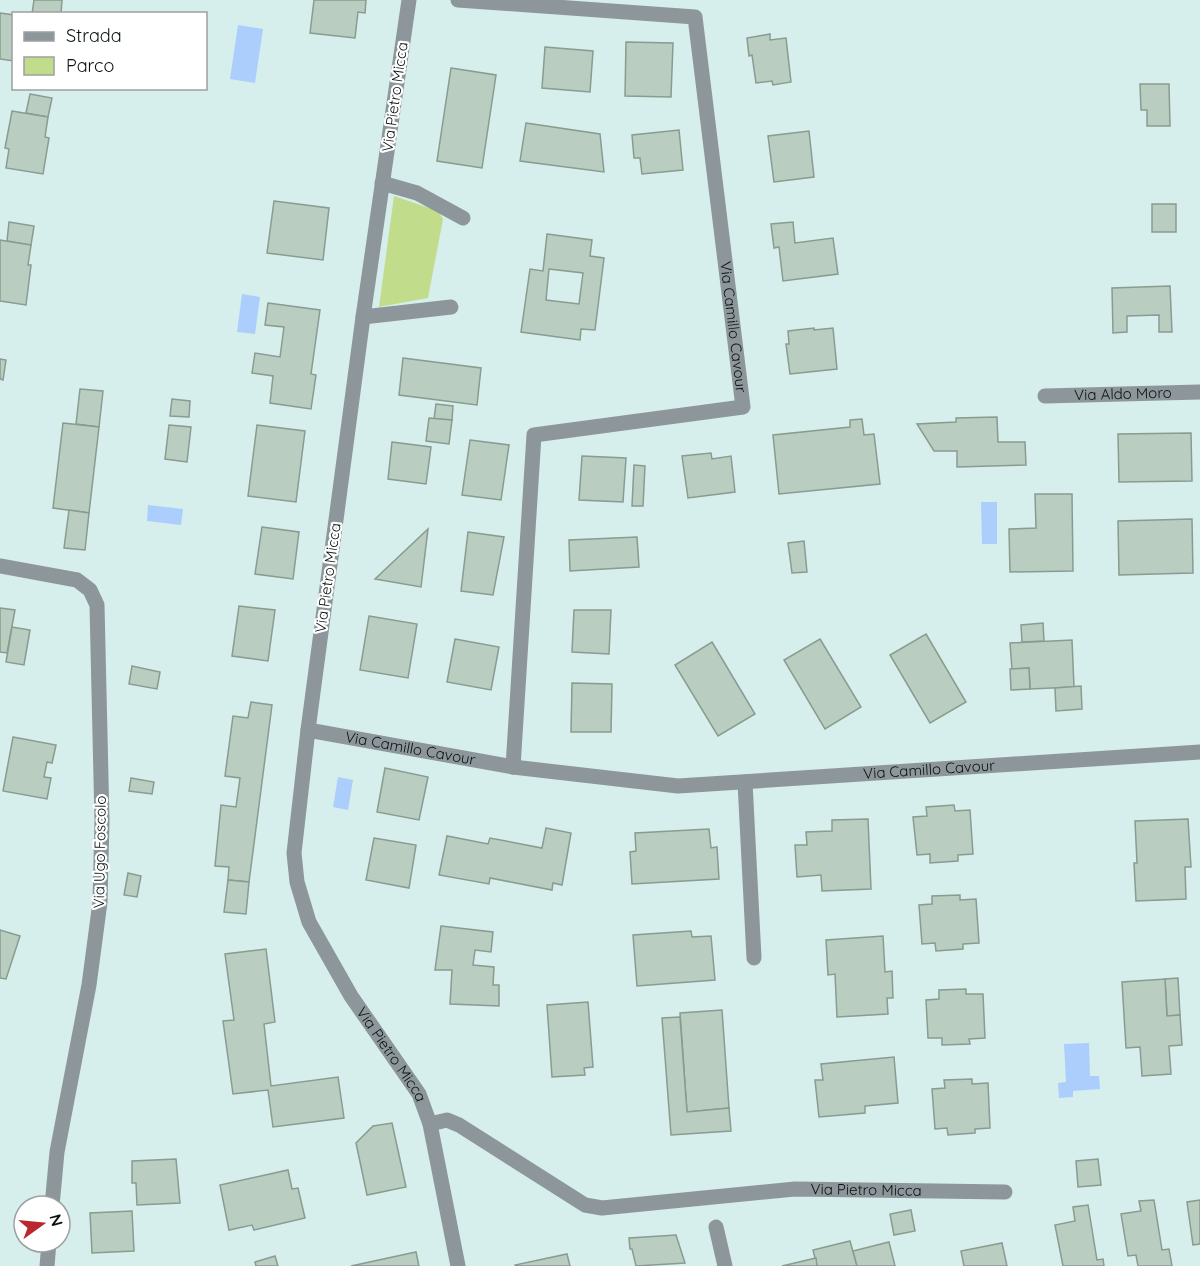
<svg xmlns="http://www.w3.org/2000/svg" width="1200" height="1266" viewBox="0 0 1200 1266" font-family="Quicksand,sans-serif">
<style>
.green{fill:#c1dd8b}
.water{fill:#accefc}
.building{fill:#bacdc1;stroke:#8a9b90;stroke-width:1.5;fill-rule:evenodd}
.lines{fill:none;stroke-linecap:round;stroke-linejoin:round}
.minor{stroke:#8d969a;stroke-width:15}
.labels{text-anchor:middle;stroke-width:4.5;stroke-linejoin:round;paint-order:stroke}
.street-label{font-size:15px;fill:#091211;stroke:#fff}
</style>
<rect width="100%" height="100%" fill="#d6eeec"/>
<polygon class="green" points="394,196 438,211 443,219 428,298 379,307"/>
<g class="water">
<polygon points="238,25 263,29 255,83 230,79"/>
<polygon points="242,294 260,297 255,334 237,332"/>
<polygon points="981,502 997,502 997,544 982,544"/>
<polygon points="148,505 183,509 181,525 147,521"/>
<polygon points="338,777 353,780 348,810 333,807"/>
<polygon points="1089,1043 1090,1076 1099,1076 1100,1089 1073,1091 1073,1097 1059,1098 1058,1083 1066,1082 1064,1044"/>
</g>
<g class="building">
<polygon points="34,0 62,0 61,14 32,14"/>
<polygon points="314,0 366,0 365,13 358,12 355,38 310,33"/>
<polygon points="0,13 14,15 14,61 0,59"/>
<polygon points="770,34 770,40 786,38 791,82 773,85 772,81 756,83 752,55 749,56 747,38"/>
<polygon points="626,42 673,43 671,97 625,96"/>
<polygon points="545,47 593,51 590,92 542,88"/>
<polygon points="451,68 496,75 482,168 437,161"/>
<polygon points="1140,84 1169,84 1170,126 1147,126 1147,110 1141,110"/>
<polygon points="30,94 52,98 48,117 26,113"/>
<polygon points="12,111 48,117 45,137 49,138 43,174 6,168 9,149 5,148"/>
<polygon points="526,123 600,134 604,172 520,161"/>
<polygon points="679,130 683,170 642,174 640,158 634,158 632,135"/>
<polygon points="809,131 814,177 774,182 768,136"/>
<polygon points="274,201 329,208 323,260 267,253"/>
<rect x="1152" y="204" width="24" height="28"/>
<polygon points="9,222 34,226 31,245 7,241"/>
<polygon points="793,222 795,243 833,238 838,274 783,281 779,247 774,248 771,224"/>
<path d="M547,234l45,6 -2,16 14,2 -9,72 -14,-1 -1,11 -59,-8 9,-63 13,2zM549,269l34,4 -4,31 -33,-4z"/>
<polygon points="0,240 31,245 28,265 31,265 26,305 0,301"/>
<polygon points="1170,286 1172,332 1159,332 1159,315 1127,316 1127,332 1113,333 1112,288"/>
<polygon points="268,303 320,310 311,374 316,375 311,409 270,403 273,376 252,373 255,353 280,357 284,327 265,325"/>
<polygon points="814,328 814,330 833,328 837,369 790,374 786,344 789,344 788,331"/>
<polygon points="403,358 481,368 477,405 399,395"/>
<polygon points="0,359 6,360 3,380 0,379"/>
<polygon points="80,389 103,391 99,427 76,424"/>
<polygon points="172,399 190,401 189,417 170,416"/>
<polygon points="436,404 453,406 452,420 434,419"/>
<polygon points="997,417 998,442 1025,442 1026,465 957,467 957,451 934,451 917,424 956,422 956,418"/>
<polygon points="429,418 452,420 449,444 426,441"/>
<polygon points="862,419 864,435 874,434 880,484 779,494 773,435 850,427 850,420"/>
<polygon points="63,423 99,427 89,513 53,508"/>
<polygon points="169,425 191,427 187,462 165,459"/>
<polygon points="257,425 305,431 296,502 248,496"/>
<polygon points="1191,433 1192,481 1119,482 1118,434"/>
<polygon points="470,440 509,445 501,500 462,495"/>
<polygon points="392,442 431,447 426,484 388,479"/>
<polygon points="711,453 712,459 731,456 735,492 688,498 682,456"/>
<polygon points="582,456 626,458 623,502 579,500"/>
<polygon points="634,465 645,466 643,506 632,506"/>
<polygon points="1035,494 1072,494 1073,571 1010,572 1009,529 1036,528"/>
<polygon points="69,510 89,513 85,550 64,548"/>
<polygon points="1192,519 1193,573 1119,575 1118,521"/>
<polygon points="262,527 299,532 293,579 255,574"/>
<polygon points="428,529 421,587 375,579"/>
<polygon points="468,532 504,537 493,595 461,591"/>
<polygon points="637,537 639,567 570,571 569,540"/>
<polygon points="804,541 807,572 792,573 788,543"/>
<polygon points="239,606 275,610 268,661 232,656"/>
<polygon points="0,608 15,610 7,653 0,652"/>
<polygon points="574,610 611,610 609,654 572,652"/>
<polygon points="369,616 417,624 408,678 360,670"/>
<polygon points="1043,623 1044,641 1022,642 1021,625"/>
<polygon points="12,627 30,630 24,665 6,662"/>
<polygon points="926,634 966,702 930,723 890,655"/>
<polygon points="455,639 499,647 491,690 447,682"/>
<polygon points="820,639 861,707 825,729 784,660"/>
<polygon points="1072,640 1074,687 1030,689 1029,668 1012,669 1010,643"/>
<polygon points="712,642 755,714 718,736 675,665"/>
<polygon points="132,666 160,672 157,689 129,684"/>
<polygon points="1029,668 1030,689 1011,690 1010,669"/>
<polygon points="572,683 612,684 611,732 571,732"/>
<polygon points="1081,686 1082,709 1056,711 1055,688"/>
<polygon points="251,702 272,705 249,882 228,880 229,867 215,866 221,805 236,807 240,778 225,776 233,716 248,718"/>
<polygon points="13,737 56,745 52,763 47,762 44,777 51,778 47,799 3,791"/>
<polygon points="385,768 428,777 419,820 377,812"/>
<polygon points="131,778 154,782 152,794 129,791"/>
<polygon points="954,805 955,811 970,810 973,854 958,855 958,861 930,863 930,854 917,855 913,817 927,816 926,807"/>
<polygon points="868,819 871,889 822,891 821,875 797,877 795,845 807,845 806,832 832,831 832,820"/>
<polygon points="1188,819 1191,867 1185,867 1186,899 1136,901 1134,863 1137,863 1135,821"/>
<polygon points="546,828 571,833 562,885 553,883 552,890 490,878 489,884 439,875 447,836 488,844 490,838 542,848"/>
<polygon points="709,829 711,848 717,847 719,879 632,884 630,852 636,851 635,833"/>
<polygon points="374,838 416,845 409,888 366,880"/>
<polygon points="128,873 141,876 137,897 124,895"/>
<polygon points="228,880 249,882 246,914 224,912"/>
<polygon points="960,895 960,900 976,899 979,943 963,944 963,949 936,951 935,943 922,944 919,905 932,904 932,896"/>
<polygon points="441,926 493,932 491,952 475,950 473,965 494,967 493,985 499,985 499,1006 450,1004 452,970 435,970"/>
<polygon points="0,930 20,936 6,979 0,978"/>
<polygon points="691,931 692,937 711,936 715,980 637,986 633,935"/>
<polygon points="883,936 885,972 892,971 893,998 887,998 888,1014 837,1017 835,974 828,975 826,940"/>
<polygon points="266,949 275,1022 264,1024 271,1086 338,1077 344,1118 273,1127 268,1090 233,1094 223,1021 234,1020 225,954"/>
<polygon points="1178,978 1180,1015 1167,1016 1165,979"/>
<polygon points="1165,979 1167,1016 1180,1015 1182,1045 1169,1046 1171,1074 1142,1076 1140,1047 1126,1048 1122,982"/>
<polygon points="966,989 966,994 983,994 985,1038 969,1039 970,1044 942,1045 942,1038 928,1038 926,1000 939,999 939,990"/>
<polygon points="588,1002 593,1067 584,1068 585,1075 552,1077 547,1005"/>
<polygon points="722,1010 729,1108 687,1112 680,1013"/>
<polygon points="680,1017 687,1112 729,1108 731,1131 671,1135 662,1018"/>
<polygon points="894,1057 898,1103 865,1106 865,1113 819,1117 815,1080 823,1080 821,1064"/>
<polygon points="972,1079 972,1084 988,1083 990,1128 975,1129 975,1133 948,1135 947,1128 935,1129 932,1089 945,1088 944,1080"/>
<polygon points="392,1123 406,1187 367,1195 356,1143 373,1126"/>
<polygon points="176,1159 180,1203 137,1205 136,1183 132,1183 132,1161"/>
<polygon points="1098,1159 1101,1185 1078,1187 1076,1161"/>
<polygon points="288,1170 292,1189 298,1188 305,1218 254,1230 252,1225 229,1230 220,1185"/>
<polygon points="1154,1200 1162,1250 1169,1249 1172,1266 1138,1266 1136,1255 1128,1256 1121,1214 1141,1211 1139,1201"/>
<polygon points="1200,1200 1200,1244 1193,1245 1187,1202"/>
<polygon points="1088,1205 1097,1260 1103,1259 1104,1266 1063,1266 1055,1225 1075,1221 1073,1207"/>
<polygon points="911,1210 915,1231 894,1235 890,1214"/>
<polygon points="132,1211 134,1251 92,1253 90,1213"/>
<polygon points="676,1235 685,1263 636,1266 632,1249 630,1249 629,1238"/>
<polygon points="850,1241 857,1266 817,1266 813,1250"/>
<polygon points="889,1242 895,1266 857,1266 853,1251"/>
<polygon points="1002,1243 1007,1266 964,1266 961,1251"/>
<polygon points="416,1252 419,1266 351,1266"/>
<polygon points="567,1254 570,1266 515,1266 515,1265"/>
<polygon points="275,1256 278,1266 256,1266 255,1262"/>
<polygon points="816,1258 817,1266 782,1266"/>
</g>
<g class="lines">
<g class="minor">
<path id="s1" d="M409,0l-46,317 -55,413 -14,123 3,29 12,40 42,74 68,98 11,30 28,142"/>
<path id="s2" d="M458,0l237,17 48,390 -209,28 -21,332"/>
<polyline points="382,183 417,193 463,218"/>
<polyline points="363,317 451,307"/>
<path id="s3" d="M1045,396l155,-4"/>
<polyline points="0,566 77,580 90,590 97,605 102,821 100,902 89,985 57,1152 52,1206"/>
<path id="s4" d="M308,730l205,37 165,19 522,-34"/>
<polyline points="745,782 754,958"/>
<path id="s5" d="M430,1124l17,-4 12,5 126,80 17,3 193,-19 210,3"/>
<polyline points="716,1227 725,1266"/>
<polyline points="47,1266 49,1242"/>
</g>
</g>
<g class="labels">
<g class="street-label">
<text transform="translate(395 97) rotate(-82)" y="5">Via Pietro Micca</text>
<text dy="5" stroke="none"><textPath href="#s2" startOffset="550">Via Camillo Cavour</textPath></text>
<text dy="5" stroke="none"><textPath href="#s3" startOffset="78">Via Aldo Moro</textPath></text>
<text transform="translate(328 578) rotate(-82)" y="5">Via Pietro Micca</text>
<text dy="5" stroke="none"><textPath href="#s4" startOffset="104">Via Camillo Cavour</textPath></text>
<text dy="5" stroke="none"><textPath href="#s4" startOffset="626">Via Camillo Cavour</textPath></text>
<text transform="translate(100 852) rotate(-89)" y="5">Via Ugo Foscolo</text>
<text dy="5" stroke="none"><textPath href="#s1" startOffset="1088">Via Pietro Micca</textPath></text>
<text dy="5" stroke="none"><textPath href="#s5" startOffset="462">Via Pietro Micca</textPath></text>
</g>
</g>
<rect x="12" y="12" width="195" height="78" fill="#ffffff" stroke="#9da0a0" stroke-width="1.5"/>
<rect x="24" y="32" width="30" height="9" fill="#8d969a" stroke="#9da0a0" stroke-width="1.5"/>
<text x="66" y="42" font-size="18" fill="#091211">Strada</text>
<rect x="24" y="57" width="30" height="18" fill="#c1dd8b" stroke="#9da0a0" stroke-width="1.5"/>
<text x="66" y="72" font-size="18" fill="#091211">Parco</text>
<g transform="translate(42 1224) rotate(75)"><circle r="28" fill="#ffffff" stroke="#9da0a0" stroke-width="1.5"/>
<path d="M0-4.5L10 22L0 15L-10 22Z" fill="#b8282c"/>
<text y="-9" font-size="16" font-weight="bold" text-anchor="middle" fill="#091211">N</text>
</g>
</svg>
